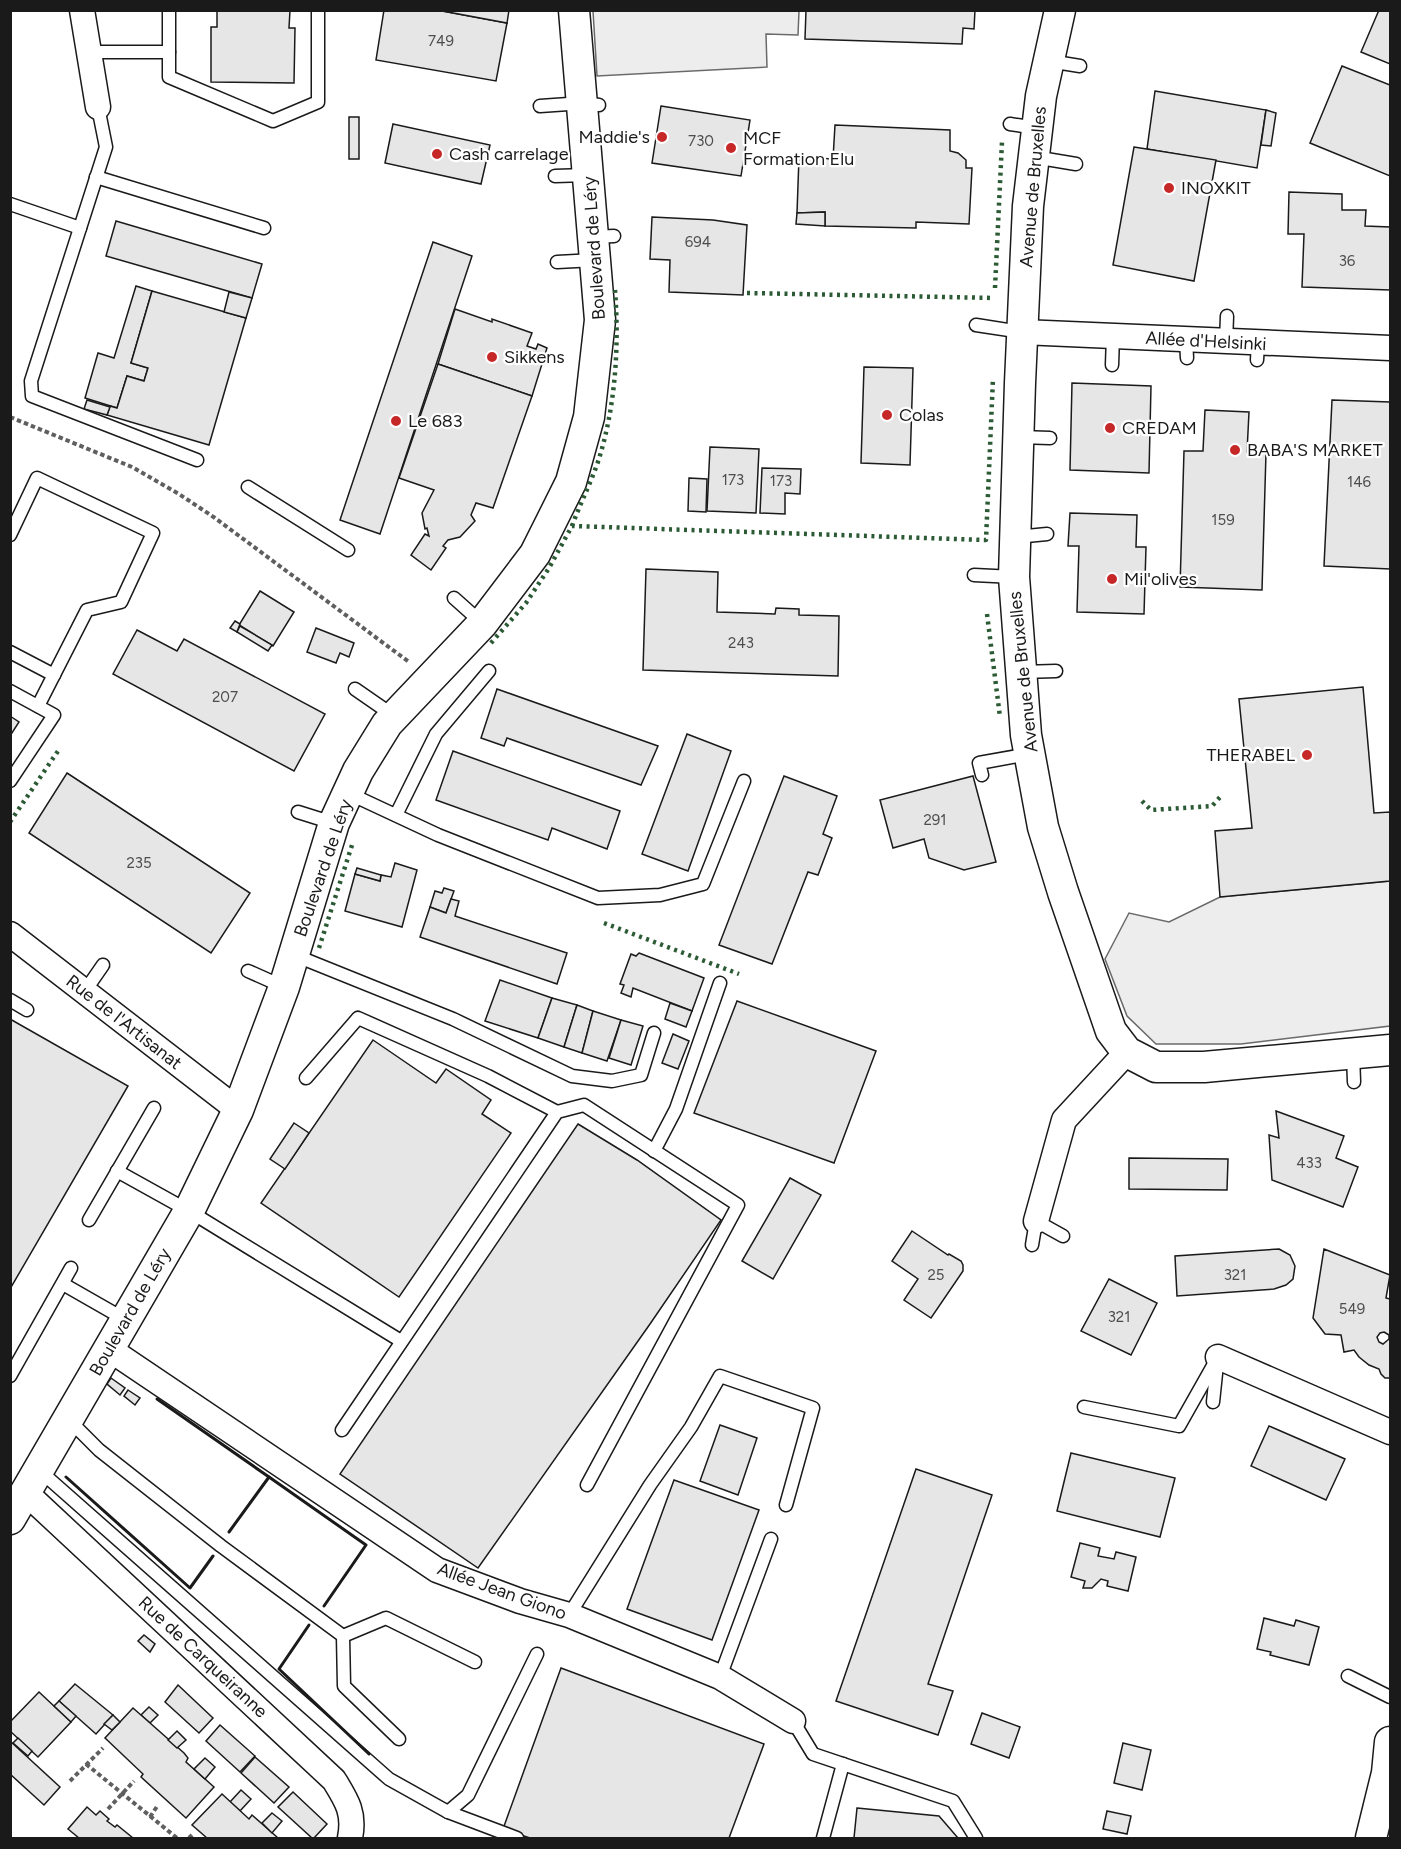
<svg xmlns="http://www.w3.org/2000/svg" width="1401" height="1849" viewBox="0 0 1401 1849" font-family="Figtree,sans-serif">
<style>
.green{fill:#ededed;stroke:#6a6a6a;stroke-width:1.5}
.building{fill:#e6e6e6;stroke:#1a1a1a;stroke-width:1.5;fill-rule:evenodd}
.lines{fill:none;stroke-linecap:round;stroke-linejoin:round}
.service-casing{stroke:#1a1a1a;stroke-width:15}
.minor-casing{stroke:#1a1a1a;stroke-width:27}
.tertiary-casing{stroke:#1a1a1a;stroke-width:33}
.path{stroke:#5f5f5f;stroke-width:4;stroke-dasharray:4.5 3;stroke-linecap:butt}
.service{stroke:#fff;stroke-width:12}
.minor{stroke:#fff;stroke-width:24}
.tertiary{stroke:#fff;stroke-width:30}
.hedge{stroke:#2b5a34;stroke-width:4.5;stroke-dasharray:3 4.5;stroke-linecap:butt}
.wall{stroke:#1a1a1a;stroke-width:3}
.poi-dot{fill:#c62828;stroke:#fff;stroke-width:2}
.labels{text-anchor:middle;stroke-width:4.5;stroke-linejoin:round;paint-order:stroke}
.number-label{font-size:15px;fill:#4d4d4d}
.poi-label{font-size:18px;fill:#1a1a1a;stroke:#fff;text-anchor:start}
.street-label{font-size:18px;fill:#1a1a1a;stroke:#fff}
</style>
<rect width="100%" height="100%" fill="#fff"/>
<g class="green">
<polygon points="593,11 799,11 798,35 766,34 767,67 597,76"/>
<polygon points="1390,881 1390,1026 1241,1044 1156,1044 1127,1016 1105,959 1129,913 1169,922 1220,897"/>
</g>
<g class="building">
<polygon points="217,10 290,10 289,28 295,28 294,83 211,82 211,27 217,27"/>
<polygon points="384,10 437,10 507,23 496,81 376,60"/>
<polygon points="437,10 509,10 507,23"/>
<polygon points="806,10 975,10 974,29 963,28 962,44 805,39"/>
<polygon points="1379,10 1390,10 1390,64 1361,52"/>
<polygon points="1342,66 1390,85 1390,176 1310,143"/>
<polygon points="1155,91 1266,110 1257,168 1147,149"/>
<polygon points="661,106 750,120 741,176 652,163"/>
<polygon points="1266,110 1276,113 1271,146 1261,145"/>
<rect x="349" y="117" width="10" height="42"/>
<polygon points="393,124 490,145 481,184 385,163"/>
<polygon points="835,125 950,130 950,151 958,153 966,160 966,168 972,168 969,224 916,222 916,228 825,226 825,212 797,213 799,157 833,159"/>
<polygon points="1134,147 1216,160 1194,281 1113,265"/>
<polygon points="1289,192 1342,194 1342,210 1366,210 1365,226 1390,227 1390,290 1302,287 1304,234 1288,234"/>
<polygon points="825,212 825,226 796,224 797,213"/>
<polygon points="652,217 713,220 747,225 743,295 669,292 670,260 650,259"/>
<polygon points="116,221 262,264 252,298 106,256"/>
<polygon points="433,242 472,256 380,534 340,520"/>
<polygon points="136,286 152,291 131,363 148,368 144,381 127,376 117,408 85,398 98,353 114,358"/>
<polygon points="152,291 246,318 209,445 107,415 110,406 117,408 127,376 144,381 148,368 131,363"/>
<polygon points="229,292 252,298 246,318 224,312"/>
<polygon points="455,309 492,322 492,319 532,333 527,346 536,349 538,344 547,348 532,396 438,364"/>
<polygon points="438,364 532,396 493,508 476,503 471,515 475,521 460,537 448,540 443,546 446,548 431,570 411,555 425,534 429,536 427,528 425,529 422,513 434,490 399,478"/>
<polygon points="864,367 913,368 910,465 861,463"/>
<polygon points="1072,383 1151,386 1149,473 1070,470"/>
<polygon points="87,400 110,407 107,415 84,409"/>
<polygon points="1332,400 1390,402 1390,569 1324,566"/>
<polygon points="1205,410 1249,412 1247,452 1266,453 1262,590 1180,587 1184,451 1203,451"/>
<polygon points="710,447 759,449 756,513 707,511"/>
<polygon points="762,468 801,469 800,494 785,493 785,514 760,513"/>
<polygon points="689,478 707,479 706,512 688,511"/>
<polygon points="1070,513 1137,515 1136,547 1146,547 1144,614 1077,612 1079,546 1068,546"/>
<polygon points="646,569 718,572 717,612 775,614 776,608 799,609 799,615 839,616 838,676 643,670"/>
<polygon points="260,591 294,612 273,646 239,625"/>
<polygon points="235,621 240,624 237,632 230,628"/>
<polygon points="240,626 272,645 268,651 237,632"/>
<polygon points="316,628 354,643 349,657 340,653 336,663 307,652"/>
<polygon points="137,630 177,651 184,639 325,714 294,771 113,674"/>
<polygon points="1363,687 1374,813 1390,812 1390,881 1220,897 1215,831 1252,828 1239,699"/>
<polygon points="497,689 658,746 641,785 507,738 504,746 481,738"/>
<polygon points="10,716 19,722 10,736"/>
<polygon points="687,734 731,751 688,871 642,854"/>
<polygon points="453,751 620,811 607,849 552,828 548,840 436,800"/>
<polygon points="67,773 250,893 211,953 29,833"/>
<polygon points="784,776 837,796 823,834 832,838 818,875 808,872 772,964 719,945"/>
<polygon points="973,776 996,862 964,870 929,858 924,839 893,848 880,800"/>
<polygon points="395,863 417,870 402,927 345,911 355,874 380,881 381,875 391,877"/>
<polygon points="357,868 381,875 380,881 355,874"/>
<polygon points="444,888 454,891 446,913 430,907 435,891 442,893"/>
<polygon points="451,899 459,901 455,916 567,953 557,984 420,937 430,907 446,913"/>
<polygon points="639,953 704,978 692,1011 633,988 631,997 621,993 624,985 620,984 631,954 636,956"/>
<polygon points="500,980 552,998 538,1038 485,1021"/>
<polygon points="552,998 577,1005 564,1047 538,1038"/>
<polygon points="737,1001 876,1051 834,1163 694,1113"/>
<polygon points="670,1003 692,1011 686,1027 665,1019"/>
<polygon points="577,1005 593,1011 582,1053 564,1047"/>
<polygon points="593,1011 621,1020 607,1061 582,1053"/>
<polygon points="10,1019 128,1086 10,1289"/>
<polygon points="621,1020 643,1026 631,1065 609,1058"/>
<polygon points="673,1034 689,1041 678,1069 662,1063"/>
<polygon points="373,1040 436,1083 446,1069 491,1100 482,1114 511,1133 399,1297 261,1203"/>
<polygon points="1276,1111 1344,1136 1336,1158 1358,1167 1343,1207 1272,1180 1269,1135 1279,1138"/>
<polygon points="294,1123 309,1133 285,1169 270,1159"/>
<polygon points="578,1124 637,1160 721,1220 650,1324 478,1568 340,1474"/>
<polygon points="1129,1158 1228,1159 1227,1190 1129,1189"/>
<polygon points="790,1178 821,1195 773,1279 742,1261"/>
<polygon points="912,1231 948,1255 949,1254 961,1261 963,1265 963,1271 931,1318 904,1300 918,1279 892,1261"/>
<polygon points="1279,1249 1290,1255 1295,1266 1293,1279 1286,1285 1274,1289 1177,1296 1175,1256"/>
<path d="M1324,1249l66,26 -4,23 4,1v79h-5l-4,-4 -2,-5 -10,-4 -10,-8 -5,-7 -10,2 -3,-17 -16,-1 -12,-16zM1384,1332l5,3v4l-6,5 -4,-2 -2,-5 3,-4z"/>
<polygon points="1109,1279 1157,1303 1131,1355 1081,1331"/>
<polygon points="111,1378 125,1388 120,1395 107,1384"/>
<polygon points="128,1390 140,1398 135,1405 124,1396"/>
<polygon points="720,1425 757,1438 738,1495 700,1481"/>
<polygon points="1269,1426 1345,1459 1326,1500 1251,1466"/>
<polygon points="1071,1453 1175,1478 1160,1537 1057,1511"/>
<polygon points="916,1469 992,1495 928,1684 953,1691 938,1735 836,1701"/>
<polygon points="674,1480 759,1510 712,1640 627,1609"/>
<polygon points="1080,1543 1100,1548 1098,1556 1114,1559 1116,1552 1136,1557 1128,1591 1107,1586 1108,1581 1101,1579 1092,1588 1083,1588 1085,1581 1071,1577"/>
<polygon points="1264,1618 1294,1626 1296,1620 1319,1627 1309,1665 1270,1655 1271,1652 1257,1649"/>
<polygon points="144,1635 155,1644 150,1652 138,1641"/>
<polygon points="561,1668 764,1744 729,1838 530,1838 503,1829"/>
<polygon points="75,1684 113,1715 96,1734 59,1701"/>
<polygon points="178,1685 213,1718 199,1733 165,1702"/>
<polygon points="39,1692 71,1722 38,1757 10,1731 10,1722"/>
<polygon points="59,1701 76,1716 71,1722 54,1706"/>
<polygon points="149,1707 158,1715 150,1723 141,1715"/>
<polygon points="133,1708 184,1753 188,1758 186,1762 214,1787 186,1818 141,1777 143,1774 105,1738"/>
<polygon points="982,1713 1020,1727 1009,1758 971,1744"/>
<polygon points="113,1715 120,1722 112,1730 104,1724"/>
<polygon points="220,1725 255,1756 240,1772 206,1741"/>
<polygon points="177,1731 186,1740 177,1748 168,1740"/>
<polygon points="18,1738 32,1751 28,1756 13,1743"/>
<polygon points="10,1741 60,1787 44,1805 10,1774"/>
<polygon points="1123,1743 1151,1750 1142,1790 1114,1783"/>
<polygon points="255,1757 289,1787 274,1803 241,1773"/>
<polygon points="205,1758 215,1767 205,1779 194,1769"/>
<polygon points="241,1790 251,1799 240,1811 230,1802"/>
<polygon points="293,1792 327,1824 314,1838 312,1838 278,1807"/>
<polygon points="222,1794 249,1819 252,1815 278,1838 207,1838 192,1825"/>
<polygon points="87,1807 96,1815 100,1811 109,1819 107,1821 115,1827 117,1825 133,1838 79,1838 68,1829"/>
<polygon points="857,1808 939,1816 958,1838 854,1838"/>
<polygon points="1107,1811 1131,1816 1127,1834 1103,1829"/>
<polygon points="272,1813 282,1821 272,1833 262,1823"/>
</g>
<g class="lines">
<defs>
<g id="service">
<polyline points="169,10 169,77 273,121 318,102 318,10"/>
<polyline points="89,52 169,52"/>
<polyline points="1049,61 1080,66"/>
<polyline points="540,106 583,103 599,105"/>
<polyline points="98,107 106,147 31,381 32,396 197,460"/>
<polyline points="1010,124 1036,128"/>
<polyline points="1034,157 1076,164"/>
<polyline points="555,176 587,175"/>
<polyline points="96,177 264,228"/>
<polyline points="10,204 80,228"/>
<polyline points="595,237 614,236"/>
<polyline points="557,262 595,260"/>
<polyline points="976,325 1021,332"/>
<polyline points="1186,340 1187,358"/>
<polyline points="1226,342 1227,316"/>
<polyline points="1257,360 1258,343"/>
<polyline points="1112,365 1113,336"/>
<polyline points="1019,437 1050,438"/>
<polyline points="248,487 348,550"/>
<polyline points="10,535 37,478 153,533 121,602 87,610 38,706"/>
<polyline points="1016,537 1047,534"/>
<polyline points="974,575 1014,577"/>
<polyline points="454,598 482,623"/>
<polyline points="10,652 54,675"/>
<polyline points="1021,672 1056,671"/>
<polyline points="355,689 394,716"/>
<polyline points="10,691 54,715 10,781"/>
<polyline points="982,775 979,763 1029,754"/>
<polyline points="348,793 438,835 598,898 660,895 703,884 744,781"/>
<polyline points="298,812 333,823"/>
<polyline points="396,815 436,734 489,671"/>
<polyline points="294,955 453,1019 572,1076 612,1081 641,1075 654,1033"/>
<polyline points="248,971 284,987"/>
<polyline points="85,991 103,965"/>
<polyline points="10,1000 27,1010"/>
<polyline points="1353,1054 1354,1082"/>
<polyline points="306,1078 358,1018 488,1076 557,1112"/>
<polyline points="654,1151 676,1109 720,983"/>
<polyline points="117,1171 189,1211 401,1341"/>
<polyline points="89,1220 154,1108"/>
<polyline points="1032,1245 1036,1221 1063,1236"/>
<polyline points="63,1284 126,1320"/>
<polyline points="10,1376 71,1268"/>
<polyline points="1213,1402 1217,1364"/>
<polyline points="1084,1407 1179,1426 1218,1357"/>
<polyline points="69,1420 99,1450 221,1546 343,1636 344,1686 399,1739"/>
<polyline points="342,1430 557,1112 584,1105 738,1205 587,1485"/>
<polyline points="39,1470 389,1779 448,1812 517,1838"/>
<polyline points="569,1615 650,1485 691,1427 720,1376 813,1408 786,1505"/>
<polyline points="343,1636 386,1618 475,1662"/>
<polyline points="1348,1676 1390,1697"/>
<polyline points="720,1677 771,1539"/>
<polyline points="793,1721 813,1754 953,1801 976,1838"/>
<polyline points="448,1812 468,1795 537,1654"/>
<polyline points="823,1838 843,1764"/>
</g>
<g id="minor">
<polyline points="82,10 98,107"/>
<polyline points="1022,332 1390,348"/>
<polyline points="10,934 238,1110"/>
<polyline points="1036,1221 1064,1120 1127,1052"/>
<polyline points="109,1349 437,1570 520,1601 569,1615 720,1677 793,1721"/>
<polyline points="1218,1357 1390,1432"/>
<path d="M25,1492l309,288c13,21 21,33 16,58"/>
</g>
<g id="tertiary">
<polyline points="1060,10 1041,96 1028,206 1020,383 1014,577 1026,735 1043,827 1063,892 1111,1031 1127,1052 1156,1067 1204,1067 1390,1050"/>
<polyline points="10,1519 189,1211 238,1110 284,987 334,823 358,771 387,724 482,624 535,554 571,482 589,417 600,320 574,10"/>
<polyline points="1371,1838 1387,1773 1390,1742"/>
</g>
</defs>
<use href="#service" class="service-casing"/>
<use href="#minor" class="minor-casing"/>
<use href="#tertiary" class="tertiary-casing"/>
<g class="path">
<polyline points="10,417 132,467 179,494 215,518 409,662"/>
<polyline points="86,1764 177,1838"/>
<polyline points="70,1781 103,1748"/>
<polyline points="108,1809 134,1781"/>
<polyline points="150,1817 158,1805"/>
<polyline points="189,1838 192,1835"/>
</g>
<use href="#service" class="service"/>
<use href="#minor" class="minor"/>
<use href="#tertiary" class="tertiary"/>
<g class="hedge">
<polyline points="995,288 1002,142"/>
<polyline points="747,293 994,298"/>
<path d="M572,526c9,-25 22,-49 29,-74 15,-52 18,-109 14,-162"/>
<polyline points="987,614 1000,717"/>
<polyline points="491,643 526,603 549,568 572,526 986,540 993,378"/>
<polyline points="1142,801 1151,810 1212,806 1222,795"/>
<polyline points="10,822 60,748"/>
<polyline points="604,923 739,974"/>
<polyline points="319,948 353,842"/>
</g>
<g class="wall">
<polyline points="157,1399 269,1477 229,1532"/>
<polyline points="66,1477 190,1588 213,1556"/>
<polyline points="269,1477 366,1545 324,1606"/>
<polyline points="309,1625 279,1669 369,1754"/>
</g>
</g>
<g class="poi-dot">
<circle cx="662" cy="137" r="6"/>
<circle cx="731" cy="148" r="6"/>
<circle cx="437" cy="154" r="6"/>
<circle cx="1169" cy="188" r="6"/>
<circle cx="492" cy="357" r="6"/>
<circle cx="887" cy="415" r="6"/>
<circle cx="396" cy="421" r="6"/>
<circle cx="1110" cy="428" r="6"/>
<circle cx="1235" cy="450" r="6"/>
<circle cx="1112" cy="579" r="6"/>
<circle cx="1307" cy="755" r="6"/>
</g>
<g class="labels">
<g class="number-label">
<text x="441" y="46">749</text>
<text x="701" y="146">730</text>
<text x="698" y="247">694</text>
<text x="1347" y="266">36</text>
<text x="733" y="485">173</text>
<text x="781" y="486">173</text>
<text x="1359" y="487">146</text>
<text x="1223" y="525">159</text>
<text x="741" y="648">243</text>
<text x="225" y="702">207</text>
<text x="935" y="825">291</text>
<text x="139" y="868">235</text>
<text x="1309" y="1168">433</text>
<text x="936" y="1280">25</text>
<text x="1235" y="1280">321</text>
<text x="1352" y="1314">549</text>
<text x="1119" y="1322">321</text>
</g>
<g class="poi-label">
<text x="650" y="143" text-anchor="end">Maddie's</text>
<text x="743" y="144">MCF<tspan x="743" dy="21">Formation Elu</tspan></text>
<text x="449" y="160">Cash carrelage</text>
<text x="1181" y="194">INOXKIT</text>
<text x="504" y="363">Sikkens</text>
<text x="899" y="421">Colas</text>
<text x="408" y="427">Le 683</text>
<text x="1122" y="434">CREDAM</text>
<text x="1247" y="456">BABA'S MARKET</text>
<text x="1124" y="585">Mil'olives</text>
<text x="1295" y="761" text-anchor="end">THERABEL</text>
</g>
<g class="street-label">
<text transform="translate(1033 187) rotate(-85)" y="6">Avenue de Bruxelles</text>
<text transform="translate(594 248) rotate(-94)" y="6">Boulevard de Léry</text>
<text transform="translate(1206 341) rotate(3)" y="6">Allée d'Helsinki</text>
<text transform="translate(1023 672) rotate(-96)" y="6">Avenue de Bruxelles</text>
<text transform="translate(323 868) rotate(-71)" y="6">Boulevard de Léry</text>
<text transform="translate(124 1022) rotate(38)" y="6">Rue de l'Artisanat</text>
<text transform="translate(130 1312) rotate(-60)" y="6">Boulevard de Léry</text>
<text transform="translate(502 1591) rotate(20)" y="6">Allée Jean Giono</text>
<text transform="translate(203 1657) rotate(43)" y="6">Rue de Carqueiranne</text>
</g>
</g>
<rect width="1401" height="1849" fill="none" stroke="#1a1a1a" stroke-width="24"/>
</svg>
